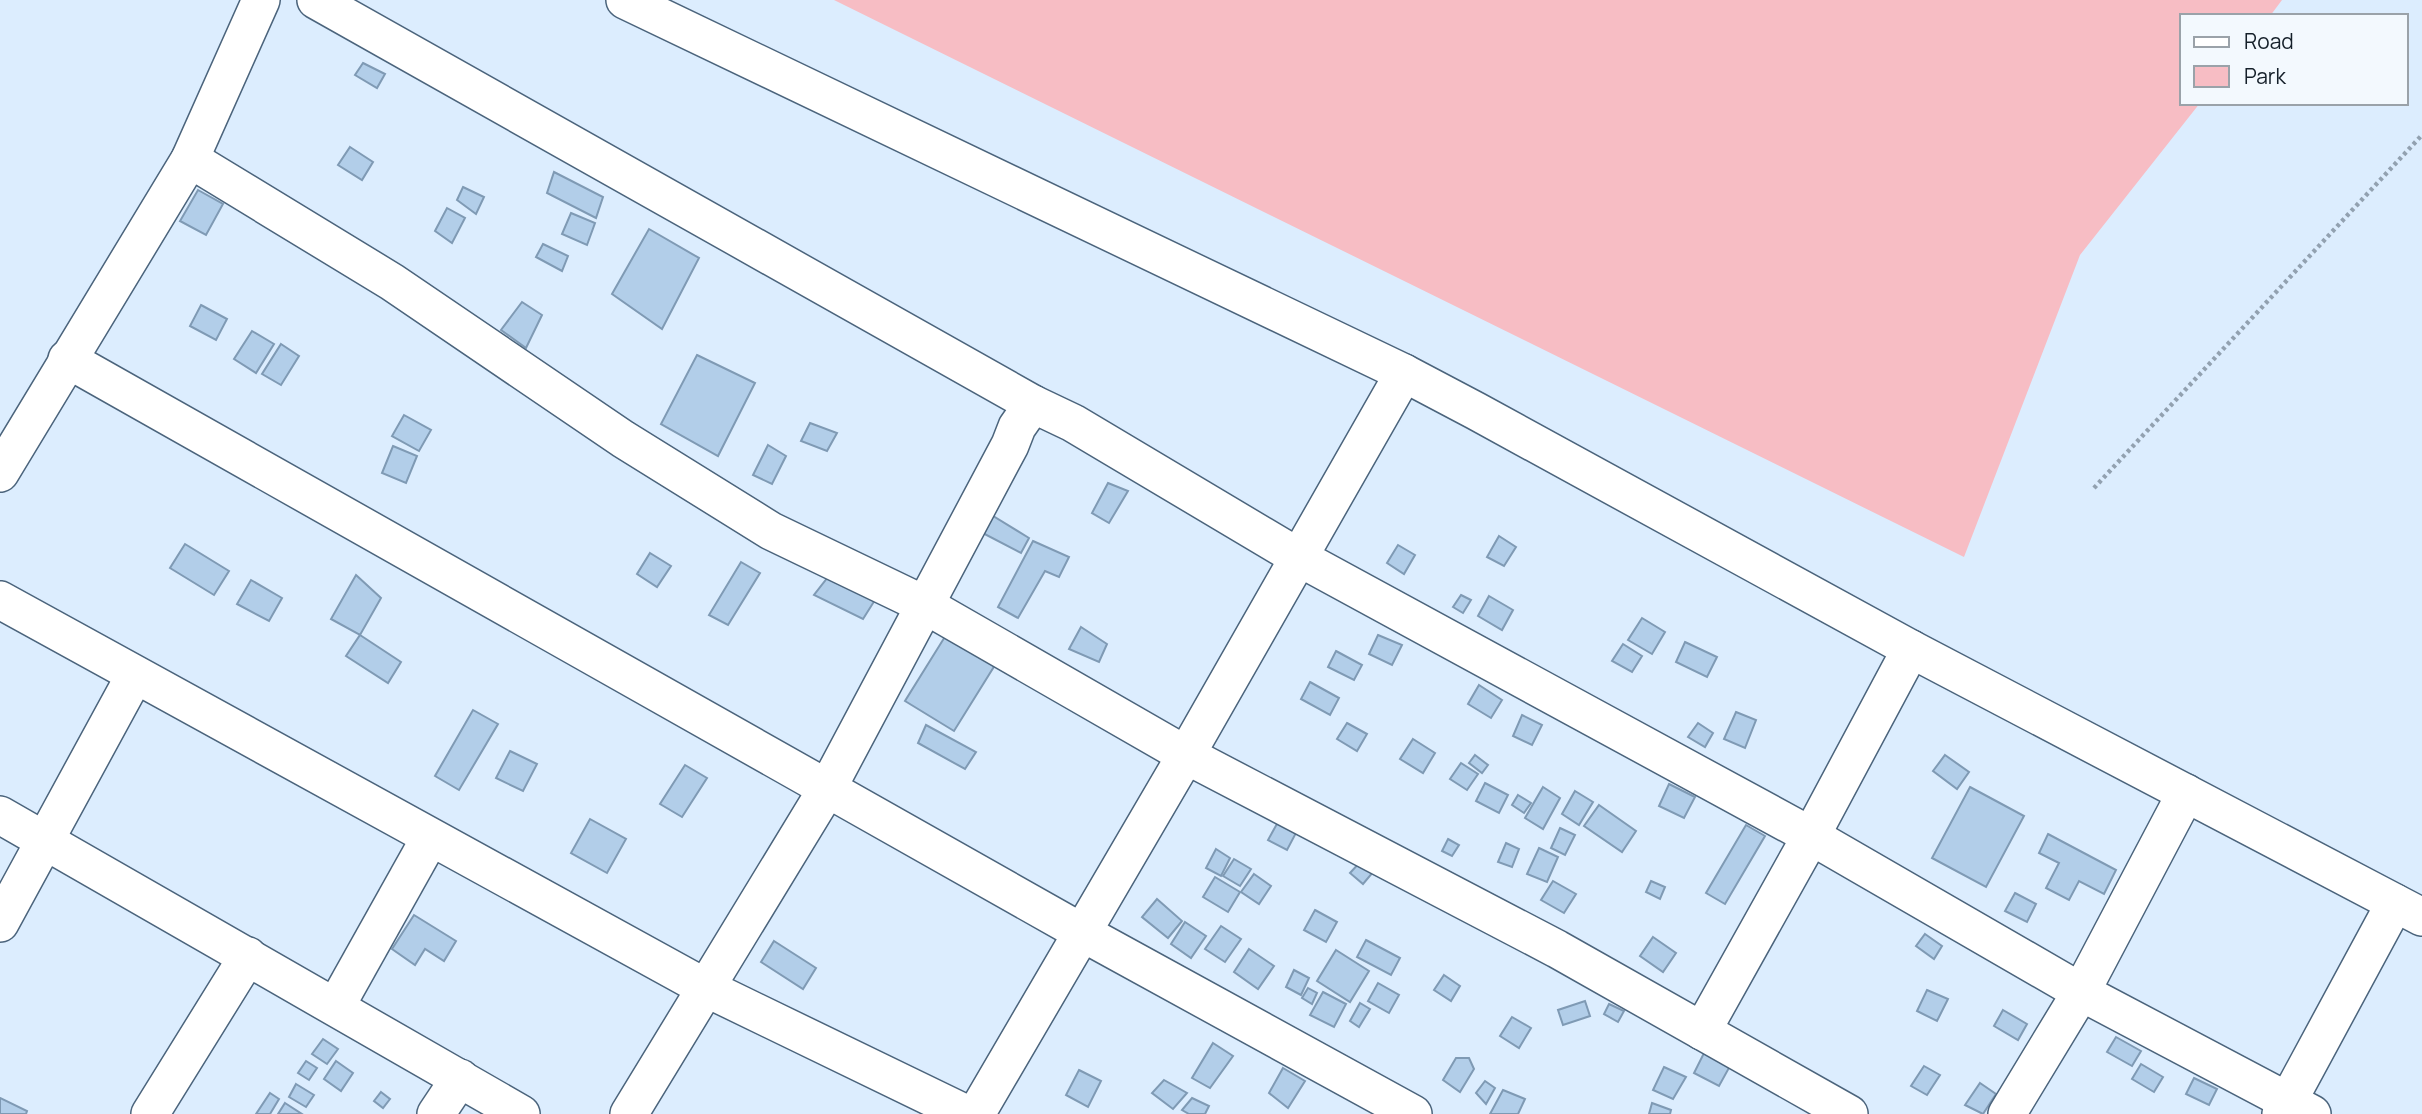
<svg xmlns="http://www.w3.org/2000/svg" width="2422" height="1114" viewBox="0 0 2422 1114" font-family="Manrope,sans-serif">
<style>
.green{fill:#f7bdc4}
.building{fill:#b2cee9;stroke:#7f9ab4;stroke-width:2}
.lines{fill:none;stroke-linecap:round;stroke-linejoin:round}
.minor-casing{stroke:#4b647c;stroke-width:40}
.path{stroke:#92a1b0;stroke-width:4.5;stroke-dasharray:3.5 3.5;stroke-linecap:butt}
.minor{stroke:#fff;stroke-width:37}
</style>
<rect width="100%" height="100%" fill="#dcedfe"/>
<polygon class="green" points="834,0 2282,0 2270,16 2182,16 2182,103 2200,103 2080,255 1964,557"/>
<g class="building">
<polygon points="363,63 385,74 377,88 355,75"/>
<polygon points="350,147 373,162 362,180 338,165"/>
<polygon points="554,172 603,197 596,218 547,193"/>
<polygon points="463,187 484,197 476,214 457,200"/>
<polygon points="198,190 223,204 206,235 180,221"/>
<polygon points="447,208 465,218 452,243 435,231"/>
<polygon points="571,213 595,223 587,245 562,234"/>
<polygon points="649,229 699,258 662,329 612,294"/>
<polygon points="543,244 568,256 562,271 536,257"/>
<polygon points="522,302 542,315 526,348 501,330"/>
<polygon points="201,305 227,319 216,340 190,326"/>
<polygon points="252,331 274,344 256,373 234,359"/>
<polygon points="281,344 299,356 281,385 262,374"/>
<polygon points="697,355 755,383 718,456 661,424"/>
<polygon points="404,415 431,430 419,451 392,436"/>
<polygon points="810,423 837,433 827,451 801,441"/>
<polygon points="768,445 786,456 772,484 753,475"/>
<polygon points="393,446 417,456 406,483 382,473"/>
<polygon points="1108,483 1128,491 1109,523 1092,513"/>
<polygon points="985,511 1029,538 1021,553 975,529"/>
<polygon points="1499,536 1516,547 1504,566 1487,557"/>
<polygon points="1033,541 1069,557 1059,577 1045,571 1018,618 998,607"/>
<polygon points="185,544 229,571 214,595 170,568"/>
<polygon points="1398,545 1415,555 1404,574 1387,563"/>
<polygon points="650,553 671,566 657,587 637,574"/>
<polygon points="741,562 760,573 728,625 709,615"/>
<polygon points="356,575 381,598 360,635 331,619"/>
<polygon points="828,577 875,600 863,619 814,595"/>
<polygon points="251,580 282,598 269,621 237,604"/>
<polygon points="1461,595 1471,600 1463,613 1453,607"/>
<polygon points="1489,596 1513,610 1502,630 1478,616"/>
<polygon points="1642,618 1665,632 1652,654 1628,640"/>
<polygon points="1081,627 1107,644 1099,662 1069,649"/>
<polygon points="360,635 401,662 388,683 346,656"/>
<polygon points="946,635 995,665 954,731 905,701"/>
<polygon points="1378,635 1402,645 1392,665 1369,654"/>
<polygon points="1685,642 1717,657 1707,677 1676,662"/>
<polygon points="1623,644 1642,656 1632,672 1612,661"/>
<polygon points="1336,651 1362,665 1354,680 1328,667"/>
<polygon points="1310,682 1339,698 1330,715 1301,699"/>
<polygon points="1479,685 1502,700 1491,718 1468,704"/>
<polygon points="473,710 498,724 459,790 435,776"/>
<polygon points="1736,712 1756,720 1745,748 1724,739"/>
<polygon points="1522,715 1542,725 1532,745 1513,736"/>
<polygon points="1347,723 1367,734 1357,751 1337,739"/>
<polygon points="1698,723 1713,733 1705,747 1688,737"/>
<polygon points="926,725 976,752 965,769 918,743"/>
<polygon points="1413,739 1435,753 1423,773 1400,759"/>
<polygon points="510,751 537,764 523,791 496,778"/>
<polygon points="1475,755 1488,765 1482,773 1469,763"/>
<polygon points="1945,755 1969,772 1957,789 1933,771"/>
<polygon points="1461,763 1478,774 1467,790 1450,779"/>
<polygon points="685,765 707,778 682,817 660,804"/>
<polygon points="1485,783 1508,795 1499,813 1476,801"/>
<polygon points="1669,784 1695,797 1684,818 1659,806"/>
<polygon points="1543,787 1560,798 1543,829 1525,818"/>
<polygon points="1970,787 2024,816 1986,887 1932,858"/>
<polygon points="1575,791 1593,802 1579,825 1562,814"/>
<polygon points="1518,795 1531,803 1524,813 1512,805"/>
<polygon points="1599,805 1636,831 1622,852 1584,826"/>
<polygon points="590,819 626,839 607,873 571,853"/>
<polygon points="1278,822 1297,831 1287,850 1268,840"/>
<polygon points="1746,825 1765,836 1725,904 1706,893"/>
<polygon points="1560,828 1575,835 1565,855 1551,848"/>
<polygon points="2048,834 2116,870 2104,894 2079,881 2069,900 2046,888 2059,863 2039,853"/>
<polygon points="1448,839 1459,845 1452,856 1442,851"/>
<polygon points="1506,843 1519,849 1512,867 1498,862"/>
<polygon points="1539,848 1558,857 1547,882 1527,874"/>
<polygon points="1216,849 1230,858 1221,876 1206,868"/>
<polygon points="1234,859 1251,869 1240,886 1223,876"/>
<polygon points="1361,861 1374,871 1363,884 1350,873"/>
<polygon points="1254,874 1271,886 1259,904 1241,892"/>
<polygon points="1215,877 1240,892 1228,912 1203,897"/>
<polygon points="1553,881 1576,894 1564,913 1541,900"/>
<polygon points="1651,881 1665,887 1660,899 1646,892"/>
<polygon points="2015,893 2036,904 2027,922 2005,911"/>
<polygon points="1157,899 1182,921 1168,938 1142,917"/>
<polygon points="1315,910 1337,922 1326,942 1304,930"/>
<polygon points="414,915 456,941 444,961 425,949 415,965 392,949"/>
<polygon points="1185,922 1206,936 1191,958 1171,944"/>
<polygon points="1221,926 1241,939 1225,962 1205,949"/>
<polygon points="1925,934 1942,946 1934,959 1916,946"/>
<polygon points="1653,937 1676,953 1663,972 1640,956"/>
<polygon points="1366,940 1400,958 1391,975 1357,957"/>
<polygon points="774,941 816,968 803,989 761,962"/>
<polygon points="1249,949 1274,966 1258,989 1234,972"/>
<polygon points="1336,950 1369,971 1350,1002 1317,981"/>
<polygon points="1294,970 1309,978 1301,995 1286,987"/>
<polygon points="1444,975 1460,986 1451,1001 1434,990"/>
<polygon points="1378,983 1399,995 1389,1013 1368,1001"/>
<polygon points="1308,988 1317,993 1312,1004 1302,998"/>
<polygon points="1927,990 1948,999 1937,1021 1917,1011"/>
<polygon points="1323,992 1346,1004 1334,1027 1310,1015"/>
<polygon points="1585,1001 1590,1016 1563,1025 1558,1010"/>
<polygon points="1360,1003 1370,1009 1359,1027 1350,1021"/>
<polygon points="1609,1004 1624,1011 1618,1022 1604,1014"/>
<polygon points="2003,1010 2027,1024 2018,1040 1994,1026"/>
<polygon points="1512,1017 1531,1028 1519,1048 1500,1036"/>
<polygon points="2116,1037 2141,1051 2132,1066 2107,1052"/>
<polygon points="323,1039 338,1049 327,1064 312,1054"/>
<polygon points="1213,1043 1233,1056 1210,1088 1192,1078"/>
<polygon points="1704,1053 1730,1066 1719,1086 1694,1073"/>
<polygon points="1456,1058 1469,1058 1474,1069 1460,1092 1443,1080"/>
<polygon points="306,1061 317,1068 309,1080 298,1073"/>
<polygon points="336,1061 353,1073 341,1091 324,1079"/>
<polygon points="2141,1064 2163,1077 2154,1092 2132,1079"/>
<polygon points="1924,1066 1940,1075 1927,1095 1911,1086"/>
<polygon points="1664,1067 1686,1077 1673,1099 1653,1090"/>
<polygon points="1283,1068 1305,1081 1288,1108 1269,1093"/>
<polygon points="1079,1070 1101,1081 1088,1107 1066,1095"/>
<polygon points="2194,1078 2217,1089 2209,1105 2186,1094"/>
<polygon points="1164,1080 1187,1093 1173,1109 1152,1093"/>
<polygon points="1485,1081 1495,1088 1486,1104 1476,1093"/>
<polygon points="1980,1083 1996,1094 1983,1114 1965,1105"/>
<polygon points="296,1084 314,1095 306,1107 289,1097"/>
<polygon points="1503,1090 1525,1099 1518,1114 1490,1114"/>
<polygon points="381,1092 390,1099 383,1108 374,1101"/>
<polygon points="270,1093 279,1099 270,1114 256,1114"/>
<polygon points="0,1098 27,1111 26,1114 0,1114"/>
<polygon points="1192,1098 1209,1106 1205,1114 1189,1114 1182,1110"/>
<polygon points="285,1103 302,1114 278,1114"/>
<polygon points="1652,1103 1671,1110 1670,1114 1649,1114"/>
</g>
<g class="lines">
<defs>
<g id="minor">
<polyline points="316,0 1033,404"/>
<polyline points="625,0 1404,373"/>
<polyline points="190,159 392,282 623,439 771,531 925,605 1186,755 1557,949 1849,1114"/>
<polyline points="67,359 1083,933 1413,1114"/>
<polyline points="0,473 190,159 261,0"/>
<polyline points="0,600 706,988 966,1114"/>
<polyline points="0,815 521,1114"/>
<polyline points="0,923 135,675"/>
<polyline points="336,1006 430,838"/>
<polyline points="1702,1031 1811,836 1911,649"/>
<polyline points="150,1114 248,956"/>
<polyline points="436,1114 460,1078"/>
<polyline points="629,1114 827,789 1010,445 1017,427 1033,404 1073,423 1298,557 1811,836 2081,992 2312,1114"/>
<polyline points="976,1114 1186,755 1404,373 1476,411 1911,649 2422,917"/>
<polyline points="2007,1114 2081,992 2186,793"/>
<polyline points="2281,1114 2395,903"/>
</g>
</defs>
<use href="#minor" class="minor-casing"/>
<polyline class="path" points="2094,488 2422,135"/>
<use href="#minor" class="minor"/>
</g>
<rect x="2180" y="14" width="228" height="91" fill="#f3f9fe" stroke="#9aa2a9" stroke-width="2"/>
<rect x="2194" y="37" width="35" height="10" fill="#ffffff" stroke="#9aa2a9" stroke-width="2"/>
<text x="2244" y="49" font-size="21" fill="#15202a">Road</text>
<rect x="2194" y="66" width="35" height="21" fill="#f7bdc4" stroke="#9aa2a9" stroke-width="2"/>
<text x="2244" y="84" font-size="21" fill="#15202a">Park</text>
</svg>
